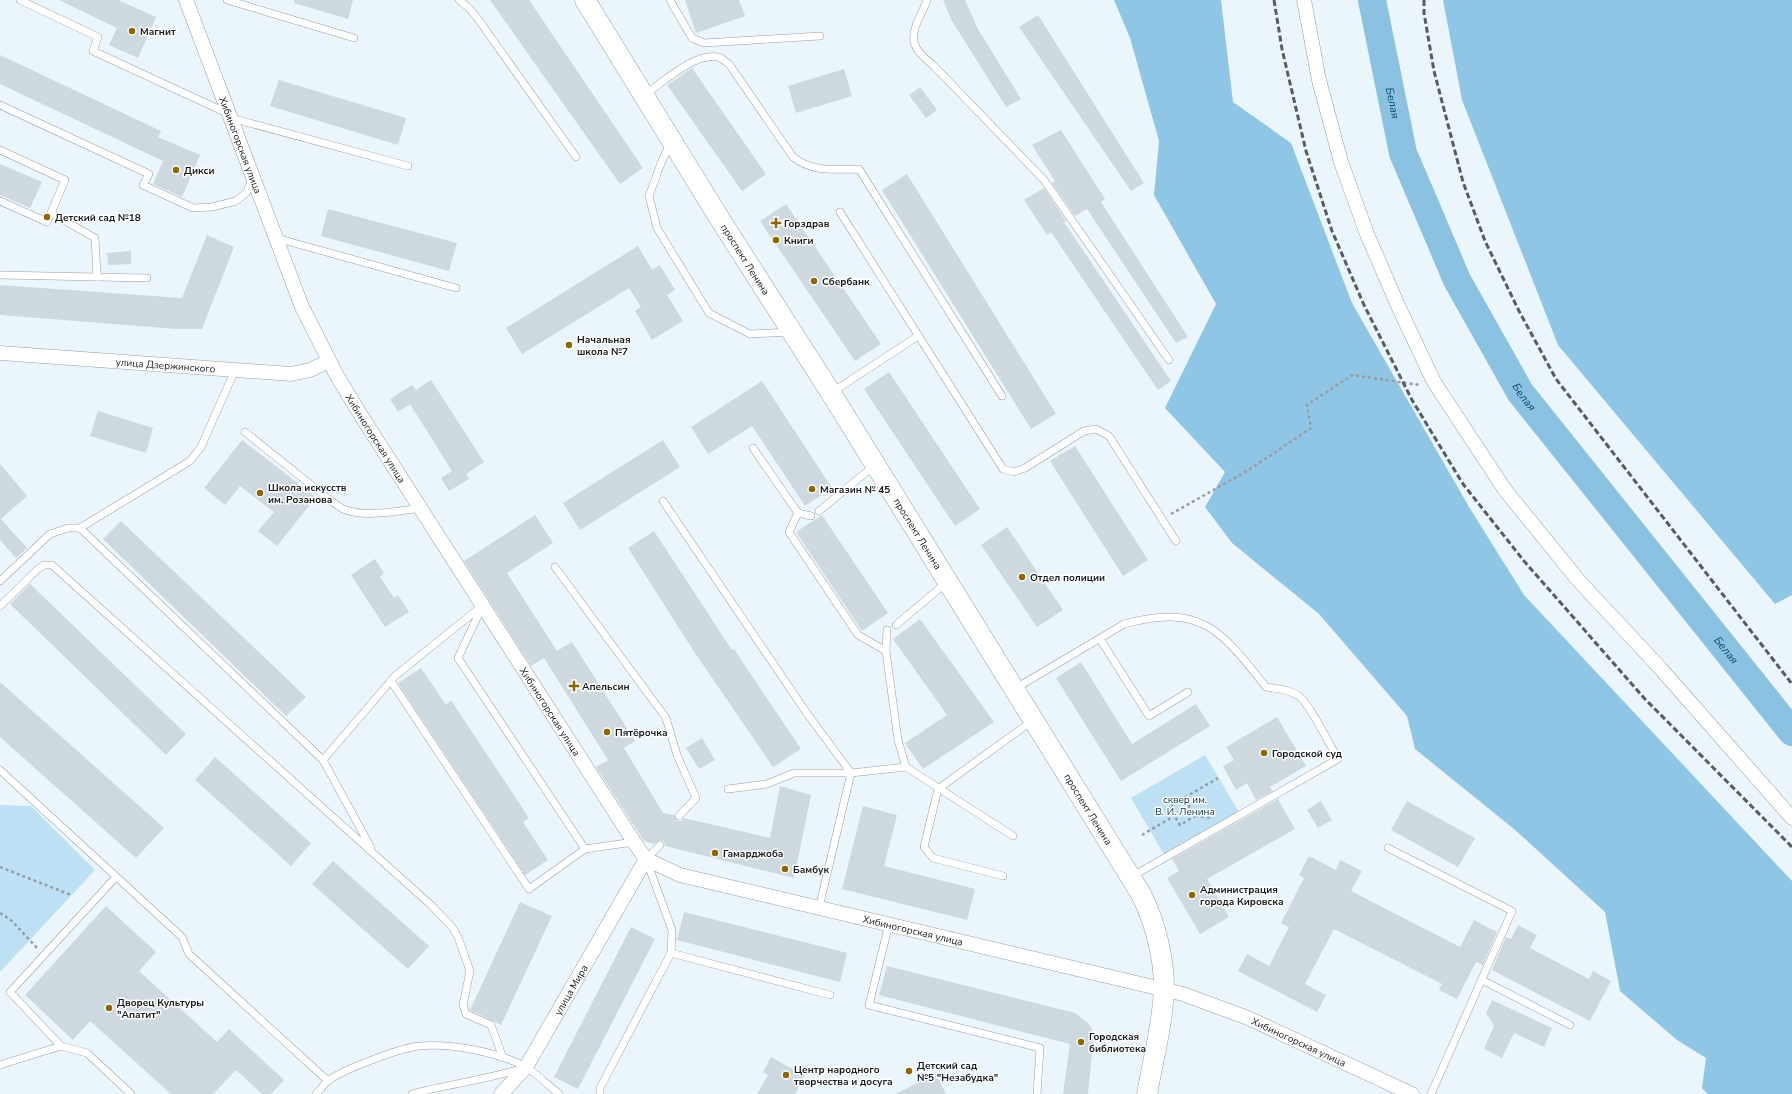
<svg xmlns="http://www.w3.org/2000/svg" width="1792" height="1094" viewBox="0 0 1792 1094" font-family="'Nunito Sans',sans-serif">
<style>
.green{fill:#bde0f5}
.forest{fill:#8fc6e5}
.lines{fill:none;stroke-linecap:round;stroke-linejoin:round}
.river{stroke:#8bc2e1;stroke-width:28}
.building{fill:#ced8df}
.lane-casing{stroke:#959fa5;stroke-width:8}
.street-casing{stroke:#959fa5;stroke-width:15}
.secondary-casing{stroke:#959fa5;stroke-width:21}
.path{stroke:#969ea2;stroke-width:2.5;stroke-dasharray:3 3;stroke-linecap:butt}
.lane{stroke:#fff;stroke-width:7}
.street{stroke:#fff;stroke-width:14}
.secondary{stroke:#fff;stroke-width:20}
.rail{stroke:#565c5f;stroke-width:3;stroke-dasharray:6 3;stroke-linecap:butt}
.poi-dot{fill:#8b6706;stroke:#fff;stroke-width:1.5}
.labels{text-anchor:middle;stroke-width:3;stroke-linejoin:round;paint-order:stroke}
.poi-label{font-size:10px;font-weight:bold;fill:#171b1d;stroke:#fff;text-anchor:start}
.street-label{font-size:10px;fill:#171b1d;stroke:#fff}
.park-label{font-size:10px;fill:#05364b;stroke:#fff}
.water-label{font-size:11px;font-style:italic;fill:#004b6a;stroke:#fff}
</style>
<rect width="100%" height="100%" fill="#ebf6fc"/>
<g class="green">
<polygon points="1205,755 1239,812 1165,856 1131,798"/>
<polygon points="0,805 31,806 95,870 0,972"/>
</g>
<g class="forest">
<polygon points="1114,0 1221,0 1233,102 1291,143 1352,303 1469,507 1524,595 1792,881 1792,1094 1708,1094 1702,1088 1706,1058 1677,1040 1620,991 1605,912 1514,829 1415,749 1407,716 1319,614 1232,543 1205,507 1225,472 1165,408 1216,304 1154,195 1159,141 1130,38"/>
<polygon points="1443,0 1792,0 1792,595 1775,604 1558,345 1462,100"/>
</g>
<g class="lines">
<path class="river" id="s1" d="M1372,0l31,153 54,127 63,112 272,340"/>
</g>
<g class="building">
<polygon points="59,0 118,0 156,17 138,58 109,45 117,28"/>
<polygon points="294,0 353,0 348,19 294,3"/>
<polygon points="490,0 529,0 643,168 620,184"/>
<polygon points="685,0 739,0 745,16 696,33"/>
<polygon points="943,0 965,0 978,29 1021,99 1006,107 952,21"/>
<polygon points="1038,15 1144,183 1131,191 1019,27"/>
<polygon points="0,55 161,131 158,137 200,155 182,197 153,184 163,161 0,84"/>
<polygon points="692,68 766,174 742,191 667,85"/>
<polygon points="844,69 852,96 796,113 788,86"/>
<polygon points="279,80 406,118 398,145 270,106"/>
<polygon points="920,87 937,110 926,118 909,95"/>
<polygon points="1061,130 1105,199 1101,202 1188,337 1176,343 1087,209 1075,216 1052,183 1055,181 1032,145"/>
<polygon points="0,164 42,182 30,208 0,195"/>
<polygon points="907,174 1056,414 1031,429 882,190"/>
<polygon points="1044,188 1066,221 1064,222 1171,381 1158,390 1051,232 1047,235 1024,200"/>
<polygon points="786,204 881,344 855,361 760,221"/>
<polygon points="328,209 457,243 449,271 321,236"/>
<polygon points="207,235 234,247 202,329 176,329 0,315 0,285 182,298"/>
<polygon points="638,246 652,270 660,265 675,290 667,295 683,321 652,340 635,311 641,307 629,288 522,354 506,328"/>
<polygon points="131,251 131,264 108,265 107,253"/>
<polygon points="889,372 980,509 955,526 864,389"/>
<polygon points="431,380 484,462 466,474 469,479 449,491 441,478 452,471 410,404 398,412 390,399 412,385 416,390"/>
<polygon points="762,381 832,488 805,506 752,426 708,454 691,427"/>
<polygon points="98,411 153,428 146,453 90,436"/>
<polygon points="242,440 316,497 277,546 258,531 274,512 240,486 225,505 204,488"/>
<polygon points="663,440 680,467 580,530 563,503"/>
<polygon points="1075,446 1148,560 1123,576 1050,461"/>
<polygon points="0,464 27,496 1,519 27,548 16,558 0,540"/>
<polygon points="535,515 553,543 507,573 557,651 572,642 635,741 624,748 663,813 674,815 677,821 681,821 684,818 770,838 780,786 811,795 794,878 665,846 664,842 661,840 654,844 644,841 596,767 608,760 544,658 531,666 464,561"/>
<polygon points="822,515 888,613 862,631 796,532"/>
<polygon points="121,521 306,697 286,716 103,539"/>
<polygon points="1007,527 1063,610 1037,627 981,545"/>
<polygon points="654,531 732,650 734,649 801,749 773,767 693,650 628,548"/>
<polygon points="375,559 384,573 380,577 394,598 398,595 409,612 385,627 351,575"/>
<polygon points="30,584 186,734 166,755 10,604"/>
<polygon points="920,619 994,722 923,769 905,743 947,715 893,639"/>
<polygon points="1081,662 1132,744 1196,704 1210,726 1121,781 1056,678"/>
<polygon points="421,668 446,705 451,700 529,818 523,822 548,860 525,875 398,683"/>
<polygon points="0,682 164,828 136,858 0,737"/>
<polygon points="1277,717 1306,766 1270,787 1273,791 1256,800 1247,783 1236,790 1223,766 1234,760 1226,747"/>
<polygon points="702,738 715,760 699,769 686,748"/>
<polygon points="215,757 311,843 291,866 195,780"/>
<polygon points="1278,799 1295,829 1207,879 1229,917 1200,934 1167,878 1179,871 1172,859"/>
<polygon points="1321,801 1332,820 1318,828 1307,810"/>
<polygon points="1407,801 1475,838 1458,867 1391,830"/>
<polygon points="863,806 897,815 884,866 975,889 967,920 842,889"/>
<polygon points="1309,856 1336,870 1340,860 1362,871 1351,891 1460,947 1474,920 1497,932 1483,965 1476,962 1457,999 1439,990 1442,984 1334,929 1305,984 1326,995 1317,1012 1238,971 1247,954 1269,966 1289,927 1281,923 1304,878 1299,875"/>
<polygon points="333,861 429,946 408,969 312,884"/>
<polygon points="520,902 552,916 501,1025 470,1010"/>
<polygon points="106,906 156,952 139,971 217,1042 229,1029 284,1080 271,1094 262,1094 236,1070 213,1094 171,1094 90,1021 73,1040 25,995"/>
<polygon points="684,912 847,953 840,982 677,940"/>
<polygon points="1518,925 1537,935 1530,948 1589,979 1593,971 1611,981 1590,1021 1492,970 1506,937 1511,939"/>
<polygon points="631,927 655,939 578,1089 554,1077"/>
<polygon points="887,966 1075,1013 1090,1025 1094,1034 1088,1094 1063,1094 1070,1044 879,995"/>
<polygon points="1492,1000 1552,1028 1544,1047 1514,1033 1502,1058 1484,1049 1494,1026 1486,1013"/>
<polygon points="771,1057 805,1076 795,1094 757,1094 768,1075 763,1072"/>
<polygon points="936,1074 946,1094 895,1094"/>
</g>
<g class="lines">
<defs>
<g id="lane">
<polyline points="20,0 98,37 93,51 227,113"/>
<polyline points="227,0 354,38"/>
<polyline points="459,0 469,8 478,19 576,157"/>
<polyline points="670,0 692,38 704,43 820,36"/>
<path d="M927,0c-1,5 -4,9 -6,14 -13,25 -9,35 12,51l111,115 125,180"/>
<path d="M645,94c19,-12 50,-42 73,-37 4,1 8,5 11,7l64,93c21,16 41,12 66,12l143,227"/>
<polyline points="0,105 149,174 143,185 193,208 212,207 236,201 247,192 252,178"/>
<polyline points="231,118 408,166"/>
<polyline points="670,144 661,163 649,196 657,228 709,313 750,334 789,332"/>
<polyline points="0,150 65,180 47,222 0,201"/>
<polyline points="840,212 1003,469 1014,472 1025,468 1084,431 1096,429 1109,436 1176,541"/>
<polyline points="51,213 95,238 97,277"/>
<polyline points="276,238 456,288"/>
<polyline points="0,275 147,278"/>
<polyline points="831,393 918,336"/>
<path d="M245,432l85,68c4,3 8,6 13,9 21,9 55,2 78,-1"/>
<polyline points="753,448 798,513 811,516"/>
<polyline points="663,501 806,712 851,773"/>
<polyline points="819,511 875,465"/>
<polyline points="798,513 789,532 858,635 886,651"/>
<polyline points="80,528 190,461 201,447 235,370"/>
<polyline points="555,567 666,718 677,755 696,798 679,816"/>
<polyline points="0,581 50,534 68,528 80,528 323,760 395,676 483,605"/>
<polyline points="0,606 38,569 44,565 52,565 431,905 452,927 458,937 470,971 463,1005 466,1014 491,1025 503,1058"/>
<polyline points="482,607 458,658 585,849 634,842"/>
<polyline points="896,625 947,582"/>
<polyline points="887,630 886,651 898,740 906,767"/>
<polyline points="1100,639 1149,716 1188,692"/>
<polyline points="391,681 529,889 585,849"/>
<path d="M1016,688l108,-64c77,-21 97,6 142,63 11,2 23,2 33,9 12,10 30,48 39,63l-207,118"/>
<polyline points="323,760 371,848"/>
<polyline points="0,770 182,937 189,954 328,1081"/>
<polyline points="728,789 767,784 794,773 851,773"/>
<polyline points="660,845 646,859 672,930 671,953"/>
<polyline points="1388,848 1512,911 1431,1094"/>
<polyline points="1003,876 933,858 924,847 938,789 1032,721"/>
<polyline points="819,908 851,773 906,767 1013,836"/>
<polyline points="889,924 869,1005 1040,1048 1037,1094"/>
<polyline points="1482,980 1570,1025"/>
<polyline points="61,1046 10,992 116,877"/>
<polyline points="0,1065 61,1046 87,1053 131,1094"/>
<path d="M316,1094c4,-4 8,-10 12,-13 15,-12 73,-33 91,-35 31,-3 79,6 107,21 11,7 22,18 33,27"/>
<path d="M412,1094c36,-10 73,-14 108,-25"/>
<polyline points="600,1094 600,1088 671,953 830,995"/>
</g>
<g id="street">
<path id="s2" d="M186,0l116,307 35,69 25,41 272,425 12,17 34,16 503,119 65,24 164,76"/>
<polyline points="1304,0 1319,80 1341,162 1367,234 1399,308 1434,382 1505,490 1579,581 1661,669 1792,818"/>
<path id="s3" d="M0,353l291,21 19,-4 19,-9"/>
<path id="s4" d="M501,1094l25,-27 120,-208"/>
</g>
<g id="secondary">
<path id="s5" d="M585,0l138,224 108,169 310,501c14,28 23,63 23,94 -1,35 -11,72 -17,106"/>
</g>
</defs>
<use href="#lane" class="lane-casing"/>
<use href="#street" class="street-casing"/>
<use href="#secondary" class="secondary-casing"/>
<g class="path">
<polyline points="1171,514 1247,471 1311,428 1307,405 1352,375 1420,385"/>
<polyline points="1184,798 1169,807 1180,825 1195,816 1184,798 1218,778"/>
<polyline points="1195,816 1211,818"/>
<polyline points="1142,835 1174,816"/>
<polyline points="0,867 71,895"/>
<polyline points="0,913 12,921 37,948"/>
</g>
<use href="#lane" class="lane"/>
<use href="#street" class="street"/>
<use href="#secondary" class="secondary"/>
<g class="rail">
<polyline points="1274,0 1282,49 1306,151 1332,231 1364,305 1412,400 1463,484 1524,561 1644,698 1792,847"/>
<polyline points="1424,0 1424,13 1434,71 1463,182 1485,241 1519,311 1556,379 1792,684"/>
</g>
</g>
<g class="poi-dot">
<circle cx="132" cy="31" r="4"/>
<circle cx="176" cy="170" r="4"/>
<circle cx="47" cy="217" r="4"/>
<path d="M774 217h4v4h4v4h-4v4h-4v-4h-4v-4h4z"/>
<circle cx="776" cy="240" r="4"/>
<circle cx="814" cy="281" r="4"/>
<circle cx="569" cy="345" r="4"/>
<circle cx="812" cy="489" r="4"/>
<circle cx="260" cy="493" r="4"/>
<circle cx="1022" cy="577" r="4"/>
<path d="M572 680h4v4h4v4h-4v4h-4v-4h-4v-4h4z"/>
<circle cx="607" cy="732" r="4"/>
<circle cx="1264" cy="753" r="4"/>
<circle cx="715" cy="853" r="4"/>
<circle cx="785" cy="869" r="4"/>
<circle cx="1192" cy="895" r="4"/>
<circle cx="109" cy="1008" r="4"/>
<circle cx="1081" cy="1042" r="4"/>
<circle cx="909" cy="1071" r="4"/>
<circle cx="786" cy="1075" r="4"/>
</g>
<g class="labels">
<g class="poi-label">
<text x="140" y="35">Магнит</text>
<text x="184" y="174">Дикси</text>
<text x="55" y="221">Детский сад №18</text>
<text x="784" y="227">Горздрав</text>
<text x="784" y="244">Книги</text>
<text x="822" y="285">Сбербанк</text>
<text x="577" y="343">Начальная<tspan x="577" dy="12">школа №7</tspan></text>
<text x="268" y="491">Школа искусств<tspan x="268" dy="12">им. Розанова</tspan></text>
<text x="820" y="493">Магазин № 45</text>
<text x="1030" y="581">Отдел полиции</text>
<text x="582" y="690">Апельсин</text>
<text x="615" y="736">Пятёрочка</text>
<text x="1272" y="757">Городской суд</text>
<text x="723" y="857">Гамарджоба</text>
<text x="793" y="873">Бамбук</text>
<text x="1200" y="893">Администрация<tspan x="1200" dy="12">города Кировска</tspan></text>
<text x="117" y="1006">Дворец Культуры<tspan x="117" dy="12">"Апатит"</tspan></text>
<text x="1089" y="1040">Городская<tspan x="1089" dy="12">библиотека</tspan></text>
<text x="917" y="1069">Детский сад<tspan x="917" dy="12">№5 "Незабудка"</tspan></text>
<text x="794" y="1073">Центр народного<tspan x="794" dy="12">творчества и досуга</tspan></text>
</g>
<g class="street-label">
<text dy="4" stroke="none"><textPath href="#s2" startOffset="155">Хибиногорская улица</textPath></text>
<text dy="4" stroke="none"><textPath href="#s5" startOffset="305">проспект Ленина</textPath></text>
<text dy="4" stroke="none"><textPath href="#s3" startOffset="166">улица Дзержинского</textPath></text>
<text dy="4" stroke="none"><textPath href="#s2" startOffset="479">Хибиногорская улица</textPath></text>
<text dy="4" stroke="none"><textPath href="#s5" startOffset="629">проспект Ленина</textPath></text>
<text dy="4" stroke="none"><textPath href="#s2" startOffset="803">Хибиногорская улица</textPath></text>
<text dy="4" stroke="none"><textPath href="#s5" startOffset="953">проспект Ленина</textPath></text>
<text dy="4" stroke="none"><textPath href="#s2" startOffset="1256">Хибиногорская улица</textPath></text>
<text dy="4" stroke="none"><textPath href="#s4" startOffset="126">улица Мира</textPath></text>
<text dy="4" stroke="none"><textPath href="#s2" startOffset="1659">Хибиногорская улица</textPath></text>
</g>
<g class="park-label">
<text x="1185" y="803">сквер им.<tspan x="1185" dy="12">В. И. Ленина</tspan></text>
</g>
<g class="water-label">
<text dy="4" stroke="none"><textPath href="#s1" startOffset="105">Белая</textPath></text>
<text dy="4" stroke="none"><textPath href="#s1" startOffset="429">Белая</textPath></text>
<text dy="4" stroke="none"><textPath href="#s1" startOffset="753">Белая</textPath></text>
</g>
</g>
</svg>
